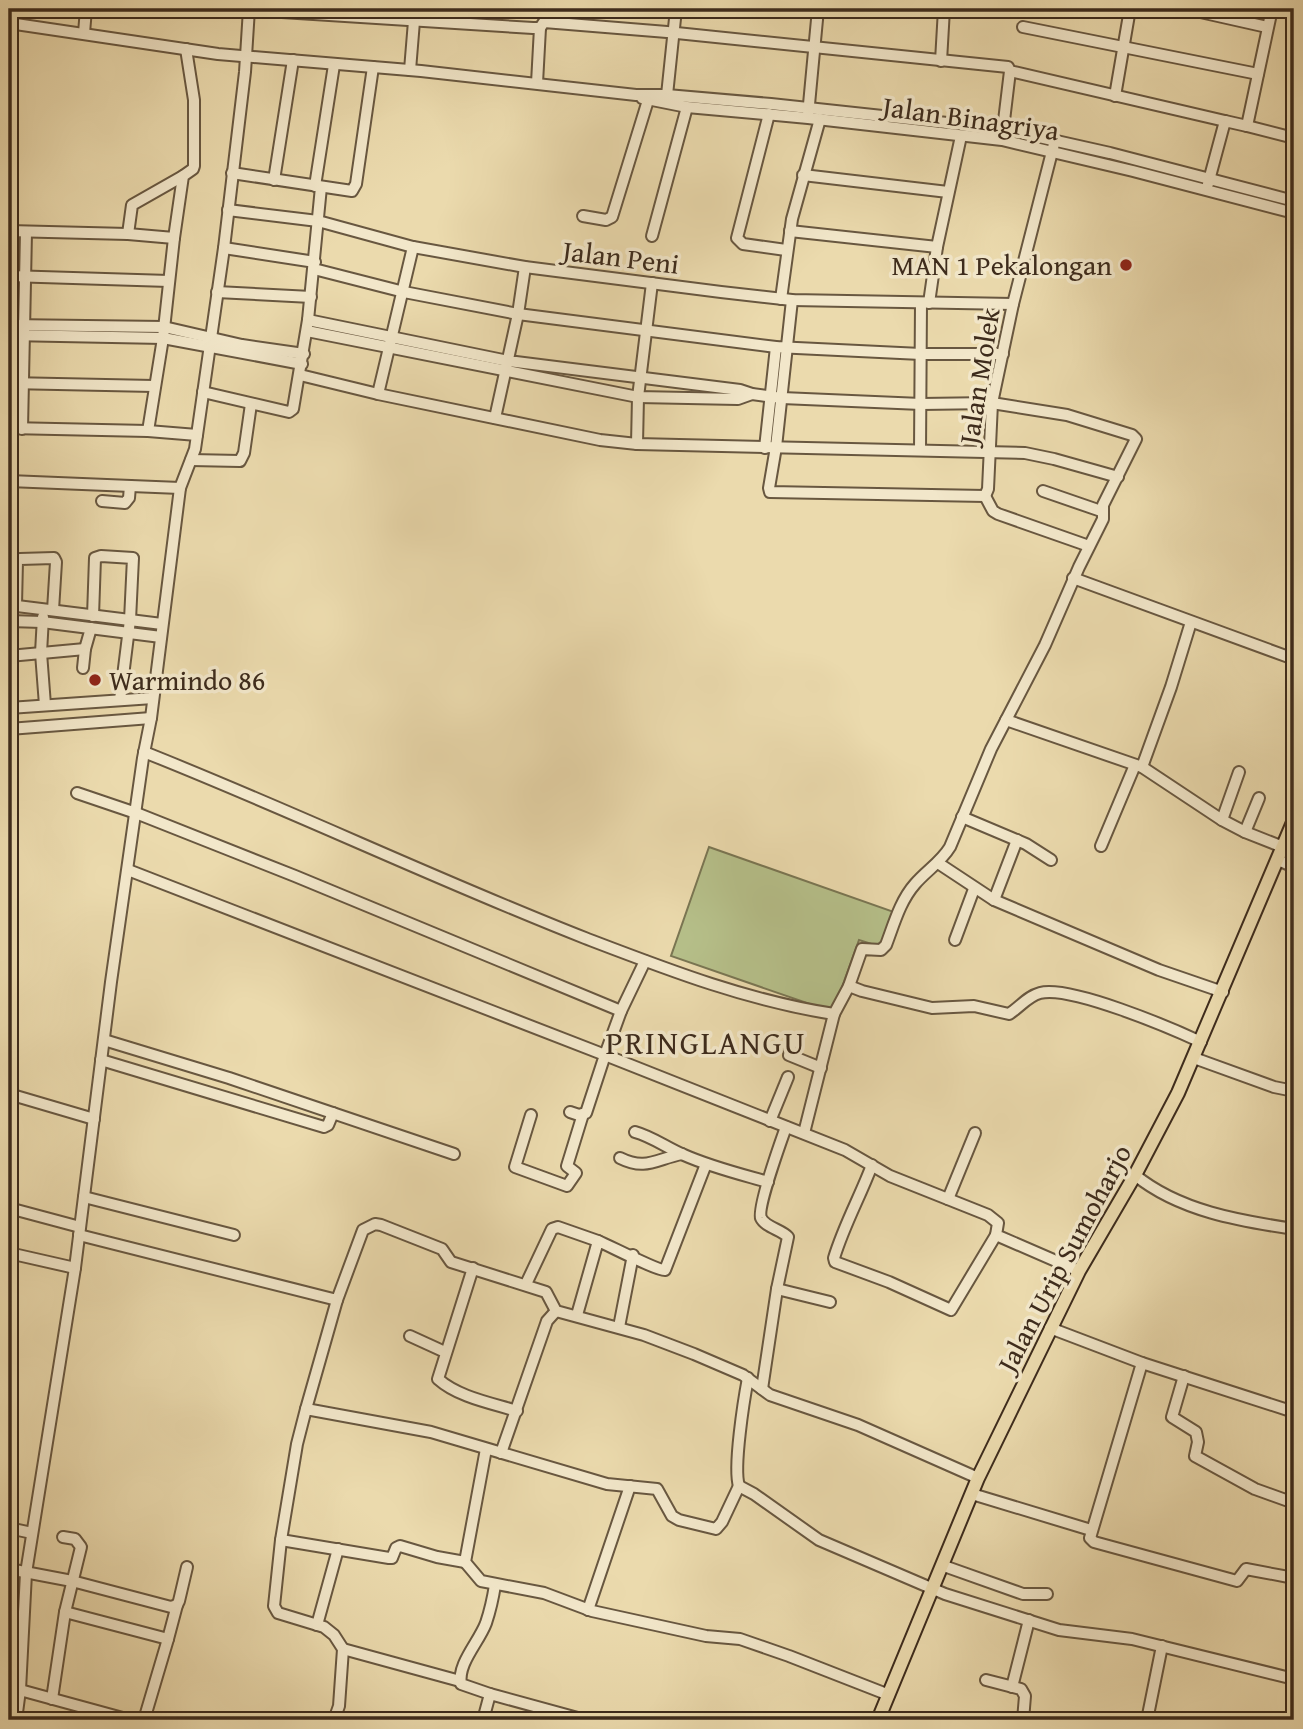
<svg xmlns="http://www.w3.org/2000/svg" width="1303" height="1729" viewBox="0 0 1303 1729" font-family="'Gentium Book Plus',serif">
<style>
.green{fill:#b6c08a;stroke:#7a7653;stroke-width:2}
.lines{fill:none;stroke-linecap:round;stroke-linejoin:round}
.minor-casing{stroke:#685740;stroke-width:14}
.major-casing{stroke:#3d2b1c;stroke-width:16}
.minor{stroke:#f2e7ca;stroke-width:10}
.major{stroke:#ebdaad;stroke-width:12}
.poi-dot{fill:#8f2418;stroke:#f2e7ca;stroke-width:2.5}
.labels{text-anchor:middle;stroke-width:7;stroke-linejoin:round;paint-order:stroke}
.street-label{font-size:28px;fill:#3d2b1c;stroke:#f2e7ca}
.poi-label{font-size:28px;fill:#3d2b1c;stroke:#f2e7ca;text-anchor:end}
.quarter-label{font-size:32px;letter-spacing:2px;fill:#3d2b1c;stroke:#f2e7ca}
</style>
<rect width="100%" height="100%" fill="#ebdaad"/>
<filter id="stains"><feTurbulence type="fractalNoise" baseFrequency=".00286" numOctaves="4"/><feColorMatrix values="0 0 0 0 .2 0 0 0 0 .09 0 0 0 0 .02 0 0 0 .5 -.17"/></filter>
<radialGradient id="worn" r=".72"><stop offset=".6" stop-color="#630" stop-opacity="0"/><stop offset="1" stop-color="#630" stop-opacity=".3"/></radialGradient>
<polygon class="green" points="709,847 894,912 881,947 859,940 833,1012 671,956"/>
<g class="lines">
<defs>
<g id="minor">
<polyline points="1187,9 1267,27"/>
<polyline points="249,10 533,28 540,28 544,22 667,32 1008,67 1010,71 1225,121"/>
<polyline points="9,23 218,54 421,71 636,95 667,95 771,104 1003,129 1110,153 1294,201"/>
<polyline points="1023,27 1258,74"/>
<polyline points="84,33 86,9"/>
<polyline points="941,61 944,9"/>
<polyline points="410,70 415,9"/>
<polyline points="537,83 540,28"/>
<polyline points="667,95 676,9"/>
<polyline points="1115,96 1130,9"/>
<polyline points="642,98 687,107 808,118 1002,140 1133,171 1294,213"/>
<polyline points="769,114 737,238 743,244 786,250"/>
<polyline points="808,115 818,9"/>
<polyline points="1247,126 1294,138"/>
<polyline points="1003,129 1010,71"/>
<polyline points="232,173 352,191 356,184 373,67"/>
<polyline points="803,175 948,192"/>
<polyline points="274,180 293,60"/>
<polyline points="1208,184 1225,121 1247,126 1272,9"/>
<polyline points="315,186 334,65"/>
<polyline points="228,210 318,221 413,247 525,267 721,292 792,300 1013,304"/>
<polyline points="583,216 606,220 612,217 649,97"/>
<polyline points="9,231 128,234 174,238"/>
<polyline points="790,231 937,247"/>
<polyline points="128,234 132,205 183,176"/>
<polyline points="652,236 687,107"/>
<polyline points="224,248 315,262"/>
<polyline points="314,269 404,292 518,314 776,347 921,354 1003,354"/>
<polyline points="9,276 169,281"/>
<polyline points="217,292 311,297"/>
<polyline points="781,299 792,219 820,119"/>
<polyline points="792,300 776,447 769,488 770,492 985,496 988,489 992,403 1013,304 1055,140"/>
<polyline points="929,303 937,247 961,136"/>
<polyline points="9,325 164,327 242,345 304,354"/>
<polyline points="307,331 638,397 738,399 752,394"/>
<polyline points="9,335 163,338 302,364"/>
<polyline points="300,375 378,394 600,440 637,444 1025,453 1054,459 1118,477"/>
<polyline points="9,383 154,386"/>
<polyline points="203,392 289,412 293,409 308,320 321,187"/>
<polyline points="378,394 413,247"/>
<polyline points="495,418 518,314 525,267"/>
<polyline points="9,428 148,431 197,435"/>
<polyline points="22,429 26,232"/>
<polyline points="148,431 163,338 174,238 183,176 193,169 194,166 194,100 186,49"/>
<polyline points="637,444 638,397 652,283"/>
<polyline points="765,448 776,347"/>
<polyline points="920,450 921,303"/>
<polyline points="191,460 240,461 244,453 251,404"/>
<polyline points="9,481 180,488"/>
<polyline points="1043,491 1101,511"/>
<polyline points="985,496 993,511 998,514 1089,546"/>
<polyline points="102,501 125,503 129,498 130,486"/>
<polyline points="1073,578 1294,659"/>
<polyline points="9,605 162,624"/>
<polyline points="16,605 17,561 20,559 54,558 56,562 53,610"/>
<polyline points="93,616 95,558 101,556 133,558 130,620 120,700"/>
<polyline points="43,617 41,653 45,705"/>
<polyline points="9,621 42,622 161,637"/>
<polyline points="9,656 85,649"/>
<polyline points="83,668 85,649 91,628"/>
<polyline points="9,708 153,698"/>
<polyline points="1006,720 1142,767 1222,820 1245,832 1283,847"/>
<polyline points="9,729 151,718"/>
<path d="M144,752c149,59 293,128 441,186 81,31 163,63 249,76l15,-28 13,-37 19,1 5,-5c8,-21 14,-44 29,-61 11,-13 26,-22 35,-37l41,-98 54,-104 34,-78 24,-48v-14l33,-66 -4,-4 -65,-20 -75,-12 -71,1 -139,-6 -30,-4 -12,-4 -232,-29 -200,-41"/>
<polyline points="1142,767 1171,687 1191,622"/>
<polyline points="77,793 136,813 295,876 621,1011"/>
<polyline points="962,817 1026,844 1051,860"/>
<polyline points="1222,820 1239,772"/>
<polyline points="1245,832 1259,798"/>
<polyline points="1101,846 1135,765"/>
<polyline points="1278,860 1294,867"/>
<polyline points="938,863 994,900 1159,970 1223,992"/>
<polyline points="128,870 605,1055 586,1113 579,1115 570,1112"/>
<polyline points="994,900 1017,840"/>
<polyline points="955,940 974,889"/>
<polyline points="645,961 621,1011 605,1055 845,1150 890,1176 988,1215 998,1223 996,1235 1079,1271"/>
<path d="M849,986l13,5 70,17 42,-2 35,8c11,-7 19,-18 31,-21 30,-8 131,35 161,49"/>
<polyline points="104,1040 229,1078 454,1154"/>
<polyline points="792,1041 789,1055 821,1068"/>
<polyline points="1194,1058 1274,1087 1294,1091"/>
<polyline points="101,1060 324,1127 328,1125 333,1113"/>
<polyline points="9,1094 94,1119"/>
<polyline points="531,1115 515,1167 567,1186 576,1173 567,1166 583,1114"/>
<polyline points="770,1121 788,1077"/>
<path d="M635,1132c18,5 32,16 49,23 27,12 56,19 84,27"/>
<polyline points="804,1133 834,1014"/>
<path d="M620,1158c26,13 36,1 62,-4"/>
<path d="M872,1165c-12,32 -28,60 -38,93l1,4 54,20 62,28 45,-75"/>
<path d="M1135,1175c44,36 105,46 159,54"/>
<polyline points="84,1197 234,1235"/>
<polyline points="948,1199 975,1133"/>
<polyline points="9,1208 80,1227"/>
<polyline points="79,1235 337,1300 363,1230 375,1224 381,1225 442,1249 451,1262 546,1292 556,1311 644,1335 694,1354 743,1375 770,1395 858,1425 978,1478"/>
<polyline points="9,1253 75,1268"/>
<path d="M473,1268l-35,111c20,18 53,24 79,32"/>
<polyline points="526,1284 552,1229 558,1227 598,1241"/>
<polyline points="777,1289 830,1302"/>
<path d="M577,1315l21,-74c12,5 60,30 67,29l41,-106"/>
<polyline points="619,1327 633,1255"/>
<polyline points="1050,1328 1142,1363 1294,1412"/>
<polyline points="410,1336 445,1352"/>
<polyline points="1142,1363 1090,1538 1094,1542 1237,1581 1246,1569 1294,1578"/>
<polyline points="1184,1376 1172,1417 1196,1432 1198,1442 1195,1456 1255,1489 1294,1503"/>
<path d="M762,1389l15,-100 11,-52c-6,-7 -23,-10 -27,-19 -4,-10 20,-77 25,-91"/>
<polyline points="306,1409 337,1300"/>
<polyline points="486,1449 465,1562 481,1581 544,1593 592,1611 706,1636 740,1639 789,1656 889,1695"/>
<polyline points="501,1453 547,1321 556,1311"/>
<path d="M739,1486c-6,-18 5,-87 9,-108"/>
<polyline points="972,1494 1091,1530"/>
<polyline points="9,1528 32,1533"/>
<polyline points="63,1537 75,1539 81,1547 65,1612"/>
<polyline points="281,1540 389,1558 392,1558 396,1548 400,1546 437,1557 465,1562"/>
<polyline points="944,1566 1023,1594 1047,1594"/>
<polyline points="9,1569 72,1581 171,1607 177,1605 179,1601 187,1567"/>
<polyline points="588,1610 630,1486"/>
<polyline points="317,1625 338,1549"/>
<polyline points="168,1639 177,1605"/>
<polyline points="343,1649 460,1681"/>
<polyline points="986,1680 1021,1689 1025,1696 1023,1720"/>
<polyline points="9,1687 130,1720"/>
<polyline points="1012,1687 1029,1620"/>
<path d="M490,1694l-29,-10c-4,-20 18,-42 25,-61 4,-12 7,-25 9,-38"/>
<polyline points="52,1699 65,1612 168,1639 144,1720"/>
<polyline points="16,1720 20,1690 26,1573 75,1268 111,982 143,758 151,718 180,488 195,449 224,248 245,72 249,9"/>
<polyline points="334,1720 339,1706 343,1649 334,1635 324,1627 278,1613 274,1606 281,1540 297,1444 306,1409 431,1432 607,1484 657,1489 672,1516 679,1520 716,1529 722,1522 739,1486 754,1494 819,1540 945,1594 1059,1630 1132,1639 1294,1679"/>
<polyline points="483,1720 490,1694 585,1720"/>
<polyline points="1086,1720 1102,1720"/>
<polyline points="1147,1720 1162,1646"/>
</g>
<polyline id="major" points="878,1720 978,1478 1079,1271 1135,1175 1178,1093 1294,820"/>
</defs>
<use href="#minor" class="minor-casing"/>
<use href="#major" class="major-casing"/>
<use href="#minor" class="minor"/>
<use href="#major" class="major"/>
</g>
<g class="poi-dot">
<circle cx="1126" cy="265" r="7"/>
<circle cx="95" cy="680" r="7"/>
</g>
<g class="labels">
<g class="street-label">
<text transform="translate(971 118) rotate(8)" y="10">Jalan Binagriya</text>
<text transform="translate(621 257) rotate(7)" y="10">Jalan Peni</text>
<text transform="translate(979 376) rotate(-81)" y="10">Jalan Molek</text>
<text transform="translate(1064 1258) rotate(-62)" y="10">Jalan Urip Sumoharjo</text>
</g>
<g class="poi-label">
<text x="1112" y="275">MAN 1 Pekalongan</text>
<text x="109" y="690" text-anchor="start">Warmindo 86</text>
</g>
<g class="quarter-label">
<text x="706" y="1054">PRINGLANGU</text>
</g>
</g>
<rect width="1303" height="1729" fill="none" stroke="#ebdaad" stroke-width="35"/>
<rect x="10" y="10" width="1282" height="1708" fill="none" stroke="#3d2b1c" stroke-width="3.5"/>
<rect x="18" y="18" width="1268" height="1694" fill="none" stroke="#3d2b1c" stroke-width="2"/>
<rect width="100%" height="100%" filter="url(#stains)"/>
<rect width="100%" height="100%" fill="url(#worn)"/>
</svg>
